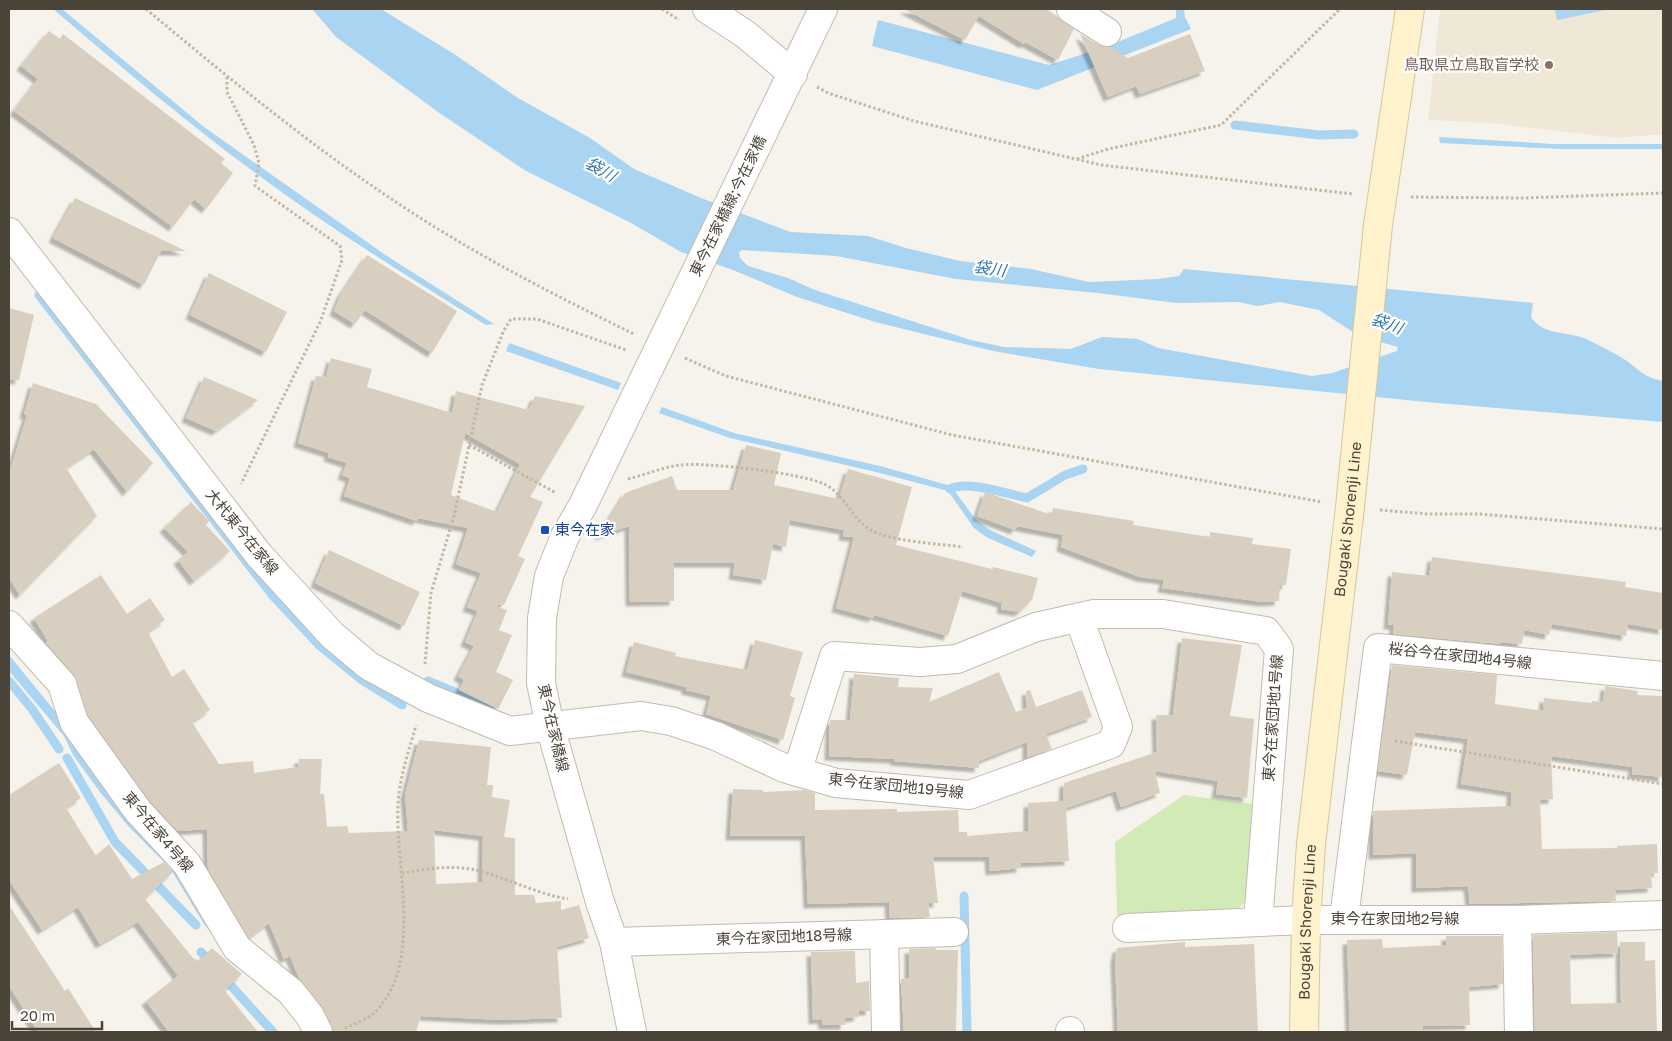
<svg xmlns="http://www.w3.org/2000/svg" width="1672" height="1041" viewBox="0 0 1672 1041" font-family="'Golos Text','Noto Sans JP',sans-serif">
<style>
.education{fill:#efe8d6}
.green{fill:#d2eab5}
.water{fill:#a9d4f2;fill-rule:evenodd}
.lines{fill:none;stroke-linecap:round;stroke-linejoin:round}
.stream{stroke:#a9d4f2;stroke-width:9}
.building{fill:#d8cfc1;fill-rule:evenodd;filter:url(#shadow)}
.minor-casing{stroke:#c2bbae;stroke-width:30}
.tertiary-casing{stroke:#c2bbae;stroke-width:30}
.secondary-casing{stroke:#d6c79b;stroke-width:30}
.path{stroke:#c4b79f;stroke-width:3;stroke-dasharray:2.5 2.5;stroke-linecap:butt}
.minor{stroke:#fff;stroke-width:28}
.tertiary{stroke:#fff;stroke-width:28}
.secondary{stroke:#fff3cd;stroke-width:28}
.education-dot{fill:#8d6e63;stroke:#fff;stroke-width:2}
.transit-dot{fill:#1a4fb4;stroke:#fff;stroke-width:2}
.labels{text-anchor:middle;stroke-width:4.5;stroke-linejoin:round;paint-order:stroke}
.education-label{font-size:15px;fill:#785e54;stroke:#fff;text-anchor:end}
.street-label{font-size:15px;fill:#4b4439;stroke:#fff}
.transit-label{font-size:15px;fill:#164399;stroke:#fff;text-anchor:start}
.water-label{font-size:16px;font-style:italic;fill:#2e7ab2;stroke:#fff}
</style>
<defs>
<filter id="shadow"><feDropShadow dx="-4.5" dy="4.5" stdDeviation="1" flood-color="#0004"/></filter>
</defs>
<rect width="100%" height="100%" fill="#f6f3ec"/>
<polygon class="education" points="1440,9 1663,9 1663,134 1617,138 1490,123 1428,120"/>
<polygon class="green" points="1184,795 1253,804 1246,901 1235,912 1117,915 1115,842"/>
<g class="water">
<path d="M53,9h9l142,118 183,129 107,68 -8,1c-79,-49 -158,-98 -232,-153 -69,-51 -135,-107 -201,-163z"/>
<path d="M312,9h69l73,45 64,44 72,40 44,31 67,29 89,34 78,4 38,12 54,13 71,8 58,13 69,-3 21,-3 5,-7 349,34 -2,14c12,19 37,14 55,22 9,4 30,15 38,20 16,11 19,18 39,22v41l-237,-20 -327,-33 -106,-18 -118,-29 -78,-25 -64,-27 -52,-18 -50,-29 -105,-52 -88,-59 -102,-75zM742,250l94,6 120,23 142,14 78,10 62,-1 20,4 22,-4 39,8 40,26 39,11 -1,4 -65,22 -20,3 -154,-28 -20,-9 -36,-2 -31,12 -67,-2 -33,-7 -156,-50 -27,-12 -40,-12 -8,-8 -1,-6z"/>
<polygon points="1176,9 1184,9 1185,17 1191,29 1037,90 872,46 878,20 1049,65 1108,46 1176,18"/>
<polygon points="1555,9 1610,9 1557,20"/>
<polygon points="1439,137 1553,144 1663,144 1663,149 1562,149 1440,143"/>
<polygon points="509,343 621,383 618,390 506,351"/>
<polygon points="662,407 734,433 880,466 951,486 976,520 990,530 1036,551 1032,557 986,537 974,528 948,491 880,473 730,438 659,413"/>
<polygon points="9,655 72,732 276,995 230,958 204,924 170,868 129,827 100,792 73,755 64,736 9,671"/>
</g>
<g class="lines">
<g class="stream">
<polyline points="1235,125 1319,135 1354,134"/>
<polyline points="39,295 274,597 319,645 362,680 402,705"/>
<path d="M950,489c18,-9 57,5 77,9l38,-23 18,-6"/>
<polyline points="9,681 32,709 59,749"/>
<polyline points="428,681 490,707"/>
<polyline points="67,758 115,842 196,925"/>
<polyline points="964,896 967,1032"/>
<polyline points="201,952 211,963"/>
<polyline points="223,977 273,1032"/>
</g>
</g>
<g class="building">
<polygon points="904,9 1047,9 1074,29 1058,60 1025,42 1024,44 979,16 965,40"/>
<polygon points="49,31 60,39 63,34 225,159 221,163 233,173 206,209 194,199 173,227 14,111 38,79 21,66"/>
<polygon points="1080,34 1099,45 1110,47 1128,58 1190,34 1205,71 1140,94 1136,86 1108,97"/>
<polygon points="75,198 186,251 161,251 144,285 53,238"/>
<polygon points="367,255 457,311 432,353 365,310 355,324 334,311 341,294"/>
<polygon points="209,273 287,312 266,352 190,315"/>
<polygon points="9,308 34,315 19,380 9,379"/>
<path d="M331,358l41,11 -5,18 85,26 4,-22 73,19 6,-14 50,10 -55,91 13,5 -25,54 7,3 -21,46h-6v2l9,3 -8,20 13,5 -16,37 17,8 -15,29 -39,-19 5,-10 -6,-4 16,-30 -9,-4 13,-31 -11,-4 14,-34 -25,-9 12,-36 -50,-10 -1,3 -73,-25 6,-18 -8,-3 5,-12 -19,-6 1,-4 -31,-10 18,-67 10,1zM465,433l55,31 -23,48 -46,-17z"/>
<polygon points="204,377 258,400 216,431 186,418"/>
<polygon points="33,383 96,404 153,463 127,492 94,449 66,468 97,516 20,595 9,578 9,474 27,415 24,414"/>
<polygon points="746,445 781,453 774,485 839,499 848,469 912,487 896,545 992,569 993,567 1038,578 1032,600 1019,612 1001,609 1002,603 962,591 948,636 874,615 873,618 836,608 854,537 843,536 844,530 790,520 786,547 773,544 766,580 733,575 735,563 674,563 674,601 630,602 629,526 599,536 625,493 672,476 677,490 733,490"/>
<polygon points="985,492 1052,515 1053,508 1134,521 1133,525 1210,537 1210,532 1253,538 1252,544 1291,549 1286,585 1280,585 1279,601 1263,602 1162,588 1164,580 1140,577 1061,547 1063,535 1017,526 1015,530 977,516"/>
<polygon points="191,502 209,521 206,525 230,551 194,581 178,560 188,552 164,528"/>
<polygon points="329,550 420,592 404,626 315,583"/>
<polygon points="1432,557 1626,582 1625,587 1663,593 1663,630 1628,624 1626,636 1552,624 1549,635 1524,630 1522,644 1500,642 1500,644 1393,634 1394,625 1388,625 1392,572 1429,576"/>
<path d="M101,575l26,39 23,-16 15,22 -17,12 24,45 12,-8 26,41 -18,12 27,42 34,-3 1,12 44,-6 1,-8h23l-2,35h4l3,33 20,-1 2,7 59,-2 -3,-36 14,-55 72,7 -4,38h6l-1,12 18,3 -6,37 11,1v57h19l2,8 25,-2v9l18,-5 10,33 -32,9 5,71 -59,2 -82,-4 -5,16h-82l-10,-23 -25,-31 -9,-22 -6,3 -15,-36 -20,15 -41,-69 -1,-40 -29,2 -28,-30 -62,-86 -14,-41 -28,-31 2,-2 -14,-23zM434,830l49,6 -1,46 -46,2z"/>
<polygon points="1182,638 1242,645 1230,716 1254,719 1247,798 1216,794 1218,781 1155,771 1160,793 1121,807 1116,791 1066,808 1069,861 1020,863 1021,868 990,871 989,857 933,857 938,903 928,903 930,917 890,918 889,902 808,904 805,836 730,836 733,789 763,790 763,792 805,790 815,793 815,810 897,809 897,812 958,810 959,832 967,832 967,836 1028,831 1028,803 1063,801 1064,783 1157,752 1156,715 1173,715"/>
<polygon points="755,640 803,652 790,696 795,698 783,740 706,714 711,696 686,690 686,687 626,672 634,642 676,653 675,656 747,670"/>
<polygon points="1392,665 1497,675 1495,704 1543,711 1544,698 1592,703 1592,701 1603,702 1605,686 1638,691 1637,695 1663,696 1663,777 1632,774 1633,767 1551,756 1553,799 1540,800 1542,849 1617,848 1617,846 1657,844 1658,873 1651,873 1652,888 1615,890 1616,901 1470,904 1468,886 1416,888 1416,853 1373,855 1373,811 1511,806 1511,792 1461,784 1468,739 1415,732 1407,775 1378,771"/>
<polygon points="999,672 1016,712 1027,708 1026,691 1030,690 1036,707 1082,690 1092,717 1046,734 1052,749 1027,757 1027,742 979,761 979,768 894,761 895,759 829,756 830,720 850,720 854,674 899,678 898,687 933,688 929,702"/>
<polygon points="59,763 81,798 66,808 96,856 109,844 132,879 164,862 173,872 145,899 193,958 198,961 212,948 242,974 225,991 258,1032 169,1032 146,1001 178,976 138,922 100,944 78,907 42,930 9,880 9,795"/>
<polygon points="9,905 65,991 68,988 96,1032 38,1032 9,986"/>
<polygon points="1617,932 1618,953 1570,955 1571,1004 1621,1003 1620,942 1645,942 1645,961 1655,960 1657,1032 1535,1032 1533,935"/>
<polygon points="1446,936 1502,936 1503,984 1469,987 1470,1025 1423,1026 1423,1032 1350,1032 1347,940 1382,939 1383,948 1446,945"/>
<polygon points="1185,942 1185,947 1254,944 1258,1032 1118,1032 1115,960 1117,948"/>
<polygon points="935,948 936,950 958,950 956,1032 904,1032 901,979 909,978 909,949"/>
<polygon points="855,951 856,983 869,981 870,1011 859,1011 858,1017 845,1018 845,1025 823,1025 822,1019 813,1020 811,952"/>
</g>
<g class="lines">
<defs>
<g id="minor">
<polyline points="707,9 745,34 793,74"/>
<polyline points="1071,9 1107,32"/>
<polyline points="9,232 259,555 332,635 369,666 428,698 510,731 641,716 671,721 716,736 784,768 836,783 969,795 1111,744 1118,727 1079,618"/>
<polyline points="9,625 62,684 74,722 138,811 187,864 237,948 291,992 310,1016 318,1032"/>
<polyline points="797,772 834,656 920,662 957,659 1036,627 1094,614 1163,614 1266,631 1279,649 1258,922"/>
<polyline points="1344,919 1378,648 1663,676"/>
<polyline points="1517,920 1519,1032"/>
<polyline points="1127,928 1306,920 1517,920 1663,915"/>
<polyline points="884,934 886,1032"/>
<polyline points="614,942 954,932"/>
<polyline points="1070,1031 1070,1032"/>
</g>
<polyline id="tertiary" points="632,1032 614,942 600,902 550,726 541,683 542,618 549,576 565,536 582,507 823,9"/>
<g id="secondary">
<path id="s1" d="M1304,1032l2,-112 5,-76 39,-337 28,-282 32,-216"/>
</g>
</defs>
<use href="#minor" class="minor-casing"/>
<use href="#tertiary" class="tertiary-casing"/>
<use href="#secondary" class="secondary-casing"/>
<g class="path">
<path d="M146,9c84,70 167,139 259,199 73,48 151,88 229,126"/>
<polyline points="662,9 679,20"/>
<polyline points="227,77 227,92 254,145 259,163 255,186 340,246 342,260 321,320 241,484"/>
<polyline points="817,87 828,93 914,121 1101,165 1353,194"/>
<polyline points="1077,159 1108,149 1221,125 1340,9"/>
<polyline points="1411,197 1523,198 1663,193"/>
<polyline points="685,358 726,376 952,435 1322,502"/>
<polyline points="469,445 556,493"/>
<path d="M628,479c17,-4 35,-12 52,-14 26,-3 121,8 144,19 20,9 27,34 45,45 18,12 71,15 94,18"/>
<polyline points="1380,510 1428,514 1479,514 1663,529"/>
<polyline points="425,664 431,593 454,516 482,385 504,330 511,319 537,319 626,350"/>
<polyline points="1395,741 1663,784"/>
<path d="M402,873c24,-4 53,-9 77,-2 31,8 58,23 89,28"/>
<path d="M345,1028c9,-4 23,-9 30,-16 49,-48 20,-145 23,-206 1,-28 11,-55 18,-81"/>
</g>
<use href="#minor" class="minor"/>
<use href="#tertiary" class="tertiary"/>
<use href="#secondary" class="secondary"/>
</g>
<circle class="education-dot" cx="1549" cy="65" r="5"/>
<rect class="transit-dot" x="540" y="525" width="10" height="10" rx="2.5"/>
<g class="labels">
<g class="education-label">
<text x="1539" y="70">鳥取県立鳥取盲学校</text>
</g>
<g class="street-label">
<text transform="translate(728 206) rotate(-64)" y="5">東今在家橋線;今在家橋</text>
<text dy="5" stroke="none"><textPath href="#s1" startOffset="515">Bougaki Shorenji Line</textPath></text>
<text transform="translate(242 532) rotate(51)" y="5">大杙東今在家線</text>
<text transform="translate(1460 656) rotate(6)" y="5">桜谷今在家団地4号線</text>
<text transform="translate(1273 718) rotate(-86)" y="5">東今在家団地1号線</text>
<text transform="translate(553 728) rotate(77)" y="5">東今在家橋線</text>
<text transform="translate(896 786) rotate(6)" y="5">東今在家団地19号線</text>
<text transform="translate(158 832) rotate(50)" y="5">東今在家4号線</text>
<text x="1395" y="924">東今在家団地2号線</text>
<text dy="5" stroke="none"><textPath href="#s1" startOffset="110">Bougaki Shorenji Line</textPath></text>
<text transform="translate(784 937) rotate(-2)" y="5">東今在家団地18号線</text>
</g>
<g class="transit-label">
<text x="555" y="535">東今在家</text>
</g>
<g class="water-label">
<text transform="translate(601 169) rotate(30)" y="6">袋川</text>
<text transform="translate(990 268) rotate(9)" y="6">袋川</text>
<text transform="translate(1387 323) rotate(20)" y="6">袋川</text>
</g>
</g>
<rect width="1672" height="1041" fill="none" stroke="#4b4439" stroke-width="20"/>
<path d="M12 1021v8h90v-8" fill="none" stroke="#4b4439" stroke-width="2.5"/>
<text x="20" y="1021" font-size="15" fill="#4b4439" stroke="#ffffff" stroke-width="4" paint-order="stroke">20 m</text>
</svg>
